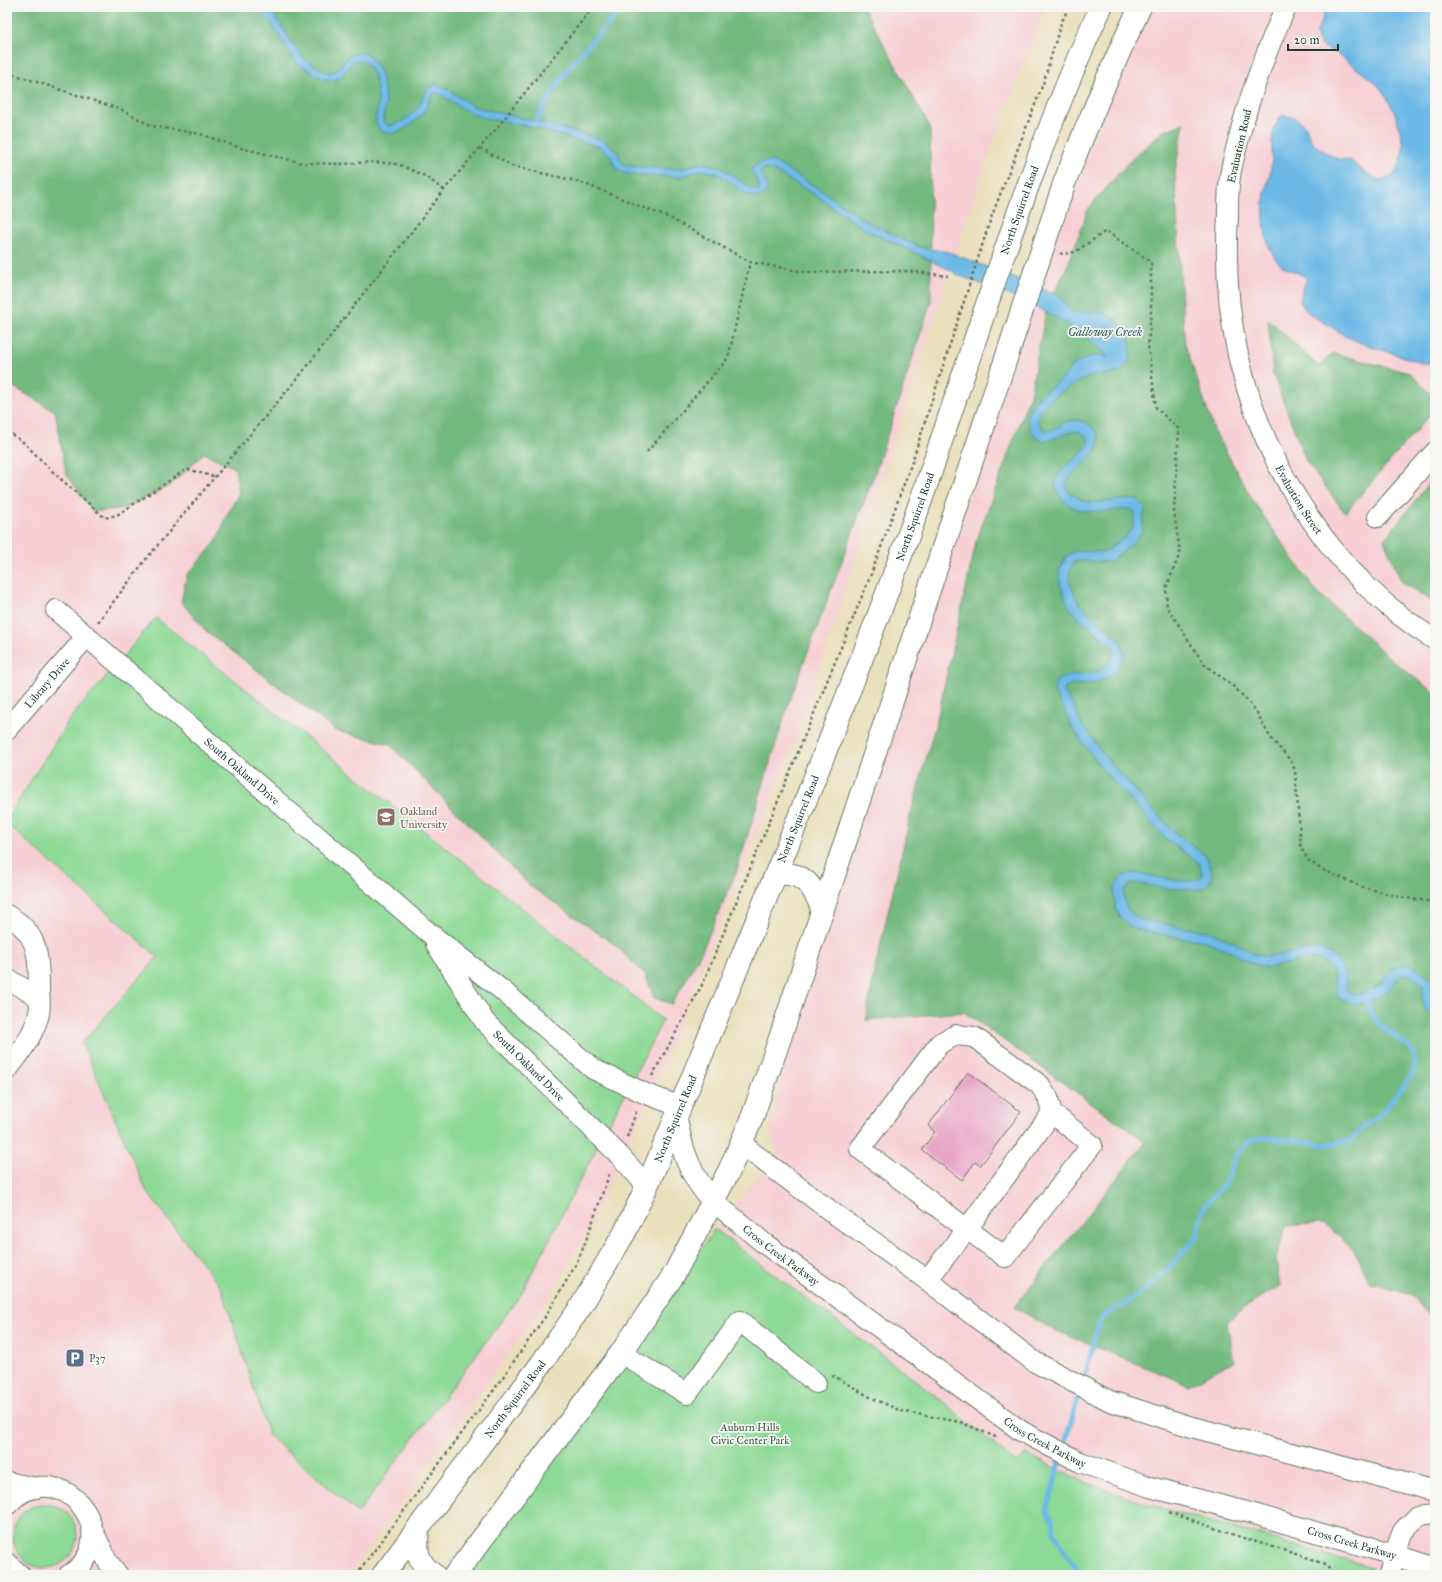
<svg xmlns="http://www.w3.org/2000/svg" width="1442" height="1582" viewBox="0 0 1442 1582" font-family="'IM FELL Great Primer',serif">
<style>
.built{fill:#f7cfd4}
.green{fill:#8dd996;stroke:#568b65}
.forest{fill:#72b97f;stroke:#487b5a}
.water{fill:#6cb9e6;stroke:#467b8d}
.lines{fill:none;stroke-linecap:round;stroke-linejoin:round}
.stream{stroke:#6cb9e6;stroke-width:5}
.building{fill:#e8a4c6}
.minor-casing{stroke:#667664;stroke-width:22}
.major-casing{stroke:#667664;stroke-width:24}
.path{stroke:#667664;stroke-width:2.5;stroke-dasharray:3 3;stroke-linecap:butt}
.minor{stroke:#fff;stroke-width:20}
.major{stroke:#fff;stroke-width:22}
.labels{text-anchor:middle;stroke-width:3.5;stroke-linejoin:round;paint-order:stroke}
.street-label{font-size:11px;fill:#1f3d34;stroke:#f6f6f2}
.education-label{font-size:11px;fill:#785e54;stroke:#f6f6f2;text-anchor:start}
.service-label{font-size:11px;fill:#4e5e75;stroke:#f6f6f2;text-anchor:start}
.park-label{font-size:11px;fill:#355c48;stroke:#f6f6f2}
.water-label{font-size:12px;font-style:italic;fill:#325c60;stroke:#f6f6f2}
</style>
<rect width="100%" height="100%" fill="#f6f6f2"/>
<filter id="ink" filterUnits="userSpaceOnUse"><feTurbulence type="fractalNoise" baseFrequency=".025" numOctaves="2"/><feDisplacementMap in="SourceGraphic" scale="8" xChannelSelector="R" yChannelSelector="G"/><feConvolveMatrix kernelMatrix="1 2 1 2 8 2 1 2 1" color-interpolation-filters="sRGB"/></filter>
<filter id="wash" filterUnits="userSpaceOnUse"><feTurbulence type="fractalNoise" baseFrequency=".012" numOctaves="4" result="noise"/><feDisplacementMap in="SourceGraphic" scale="16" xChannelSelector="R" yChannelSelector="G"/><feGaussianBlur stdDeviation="0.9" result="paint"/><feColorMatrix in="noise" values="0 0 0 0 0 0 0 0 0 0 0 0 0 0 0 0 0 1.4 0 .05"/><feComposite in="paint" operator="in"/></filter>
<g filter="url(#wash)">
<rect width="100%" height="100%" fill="#ebe0bd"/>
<g class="built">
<polygon points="7,7 1046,7 1027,53 983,171 796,739 645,1107 588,1230 550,1296 350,1575 7,1575"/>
<polygon points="1151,7 1435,7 1435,1575 1389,1575 1373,1568 1169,1511 1138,1501 1083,1481 1017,1463 935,1395 714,1229 778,1153 773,1143 770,1127 782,1070 795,1026 1051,249 1123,67"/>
</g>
<g class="green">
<polygon points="156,618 663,1020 520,1296 358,1513 269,1436 222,1289 147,1192 82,1043 158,957 7,824 7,819 69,720"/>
<polygon points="714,1229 935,1395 1016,1463 1026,1454 1083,1481 1138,1501 1373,1568 1372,1575 465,1575 672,1296"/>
<circle cx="45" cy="1536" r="32"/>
</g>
<g class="forest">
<polygon points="7,7 863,7 930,127 931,302 875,473 788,705 736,873 701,953 672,1004 654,998 645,974 614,944 530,886 389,744 336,731 206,631 181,602 187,575 216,542 228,513 239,493 235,468 204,453 171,485 126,508 93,512 66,473 55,411 7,383"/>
<polygon points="1184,123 1175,172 1180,274 1185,344 1214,430 1255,504 1316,591 1393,661 1435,693 1435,1332 1430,1316 1411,1295 1370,1283 1354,1250 1323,1223 1286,1226 1276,1259 1280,1286 1248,1305 1227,1322 1234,1361 1189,1385 1052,1329 1014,1307 1146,1142 964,1012 866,1020 874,973 910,817 937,719 976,542 1030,395 1046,310 1069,262 1088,209 1128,163 1162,132"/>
<polygon points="1268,319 1319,367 1332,353 1410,373 1435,399 1435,409 1345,513 1306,461 1273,374"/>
<polygon points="1435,476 1435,603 1402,583 1384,540"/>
</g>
<g class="water">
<path d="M255,7h11l6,5 30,45 13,9 14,7 7,-2 13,-15 8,-3h7l6,3 10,16 3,11 3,21 -3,15 1,3 5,4c11,-2 24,-11 30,-20 6,-11 4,-17 17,-22l15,7 22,15 14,4 49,11 67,19 15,12 3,10 6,4 52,3 21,-6 19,3 32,22 7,2 1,-5 -8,-15c7,-8 13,-10 24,-8l46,28 45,31 40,20 17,7 26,4 109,43 3,2 11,15c9,0 20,-1 28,1 20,5 36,27 29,48 -2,5 -7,8 -10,12 -8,1 -17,1 -24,2 -15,4 -72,34 -53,53 8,8 20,-6 27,-7 10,-3 21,2 27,10 17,26 -51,47 -23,64 4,2 9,6 13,7 18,2 35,-4 52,-2l7,8 -3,24 -10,12 -23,18 -31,-1 -5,2 -4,10 1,9 7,19 11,11 33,29 3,14 -6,12 -6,8 -9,5 -6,3 -25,2 -7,3 -1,3 9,14 7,17 30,41 64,69 32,24 6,15 -1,9 -6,7 -8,3 -34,-2 -28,-5 -6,2 -5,7 1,12 3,6 11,9 45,9 24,3 28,12 18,11 13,3 50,-9 14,6 12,13 4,23c2,1 6,4 8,4 7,1 21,-6 26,-10 4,-4 6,-11 11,-15 15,-12 32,2 41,14l-1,19 3,3v10l-2,1c-14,-10 -11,-15 -10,-30 -6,-8 -18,-17 -26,-7 -3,4 -6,9 -9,12 -8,7 -22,13 -32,13 -6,1 -13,-4 -18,-6l-5,-26 -8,-9 -10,-5 -48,10 -17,-5 -18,-11 -26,-11 -24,-3 -47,-9 -8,-5 -8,-8 -4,-9 -1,-18 9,-13c3,-1 8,-3 12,-3 15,0 55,16 67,3v-4l-4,-10 -31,-22 -65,-71 -31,-43 -7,-16 -10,-18 2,-11c5,-2 10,-5 15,-6 20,-3 32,1 43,-21l-2,-8 -32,-27 -11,-12 -9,-23 -1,-13 7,-15 10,-5 29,1 21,-16 7,-8 2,-16 -2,-2 -5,-1c-22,1 -49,9 -66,-10 -24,-29 28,-39 26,-60 -1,-2 -2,-3 -4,-4 -16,-15 -43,27 -55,-10 -8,-22 20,-34 33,-46 5,-3 6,-11 11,-14 3,-3 22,-10 26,-10 2,0 6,1 9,2 -32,-38 -105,-65 -151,-82 -7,-8 -17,-8 -25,-14l-70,-33 -45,-32 -45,-26 -8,-1 -4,3 7,12v8l-7,6 -12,-3 -32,-22 -15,-3 -22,7 -54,-3 -10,-7 -4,-11 -11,-9 -72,-21 -44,-8 -14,-5 -34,-21c-7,3 -8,14 -12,20 -9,11 -35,33 -46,15 -5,-8 0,-16 0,-24 0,-14 -3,-31 -13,-41l-7,-2 -5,2 -12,15 -6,3 -12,-1 -27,-16 -25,-40z"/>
<path d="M1327,7h108v354l-10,3 -61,-20 -17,-7 -40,-25 -7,-10 2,-11 5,-12c-8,-8 -21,-8 -29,-17 -15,-18 -16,-48 -13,-70 2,-8 5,-16 6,-24 2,-21 -3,-34 11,-53l14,3 10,9 4,12 10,10 18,10 12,1 14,12 15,8 15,-5 7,-14 3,-16 -9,-32 -9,-17 -10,-13 -41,-31 -14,-6 -5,-12z"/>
</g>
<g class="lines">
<g class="stream">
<polyline points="536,121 553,91 572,64 623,7"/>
<path d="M1083,1383l17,-63 3,-4 27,-15 17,-13 20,-18 30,-33 4,-20 4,-12 21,-22 8,-24 14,-17 12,-5 23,3h9l33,5 25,-4 15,-15 15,-11 32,-40c13,-29 -17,-35 -33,-51 -6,-6 -9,-14 -12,-22"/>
<polyline points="1064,1448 1080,1390"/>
<polyline points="1061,1458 1047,1511 1052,1521 1054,1532 1064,1551 1082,1575"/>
</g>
</g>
<g id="blocks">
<polygon class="building" points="968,1072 1021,1112 980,1166 975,1162 962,1180 922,1150 935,1132 928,1126"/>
</g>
</g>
<g filter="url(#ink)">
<use href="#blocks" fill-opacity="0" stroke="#667664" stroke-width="1"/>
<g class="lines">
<defs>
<g id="minor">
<path id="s1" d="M1286,7c-21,46 -38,93 -50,142 -2,9 -5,18 -6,28 -2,12 -2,26 -2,39 -3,46 0,94 10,139 26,113 97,223 197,285"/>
<polyline points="1378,517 1435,452"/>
<path id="s2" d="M56,610l372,322 75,59 90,78 51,24 37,14"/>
<path id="s3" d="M7,729l80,-93"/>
<path d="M7,915c30,17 32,38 32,71 0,8 2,19 0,28 -5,20 -19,40 -32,56"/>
<path id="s4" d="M436,944l49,78 134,133 28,31"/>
<polyline points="7,979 39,997"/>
<polyline points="741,1144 836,1215 927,1280 1035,1362 1110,1401 1192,1427 1435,1491"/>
<path id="s5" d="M713,1201l52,43 256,187 59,31 70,25 104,27 181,53"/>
<polyline points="927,1280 967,1229 860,1149 940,1043 956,1035 974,1037 1040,1085 1048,1098 1052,1113 1092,1145 1005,1257 967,1229 1052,1113"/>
<polyline points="621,1353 687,1394 740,1321 816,1383"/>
<polyline points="7,1482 36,1488"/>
<path d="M7,1505c51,-56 123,31 62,70"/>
<polyline points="92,1529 108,1562 118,1575"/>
<polyline points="7,1563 20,1575"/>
<polyline points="1389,1575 1394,1555 1403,1531 1418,1516 1435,1514"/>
</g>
<g id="major">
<path d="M776,874c29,-3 37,13 47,36"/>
<path d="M676,1119c6,33 14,56 37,82"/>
<path d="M418,1528c-2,21 -2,34 16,47"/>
<path id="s6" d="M383,1575l158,-211 39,-56 45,-76 22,-46c31,-72 60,-145 90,-217 61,-149 122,-298 177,-449 61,-172 110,-348 187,-513"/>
<path d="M455,1575l166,-222 52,-77 56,-105 23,-53 26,-74 287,-863c23,-59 48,-117 75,-174"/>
</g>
</defs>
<use href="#minor" class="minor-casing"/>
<use href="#major" class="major-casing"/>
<g class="path">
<polyline points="7,73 19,76 122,110 152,126 200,134 241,148 303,163 341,164 371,162 398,164 425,176 444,190"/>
<polyline points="480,148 512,166 580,182 670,218 750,262 805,272 908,271 948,276"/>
<polyline points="1060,253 1062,254 1075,252 1106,231 1151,262 1151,311 1148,345 1156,408 1179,429 1174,512 1180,553 1166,588 1167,607 1204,664 1234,687 1248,701 1257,713 1270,737 1290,760 1295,770 1301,848 1308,860 1321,869 1362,887 1400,897 1435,902"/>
<polyline points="7,431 23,442 54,473 105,518 117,515 187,469 215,477"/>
<polyline points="647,452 728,358 750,262"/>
<polyline points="98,622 147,558 301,374 444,190 500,124 593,7"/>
<polyline points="652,1076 703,983 870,577 912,462 991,218 1043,84 1061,23 1069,7"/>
<polyline points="627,1137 637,1110"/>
<polyline points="832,1377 834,1376 868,1396 901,1411 960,1422 998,1438"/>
<polyline points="1169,1512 1240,1537 1315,1560 1326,1566 1336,1575"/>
<polyline points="356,1575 491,1394 547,1314 575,1266 584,1246 610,1172"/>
</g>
<use href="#minor" class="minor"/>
<use href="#major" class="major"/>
</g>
</g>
<defs>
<symbol id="university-square" viewBox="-11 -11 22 22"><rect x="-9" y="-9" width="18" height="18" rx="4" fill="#8d6e63" stroke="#f6f6f2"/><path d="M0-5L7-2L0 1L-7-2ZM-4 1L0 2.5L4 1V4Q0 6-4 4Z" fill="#fff"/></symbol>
<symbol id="parking-square" viewBox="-11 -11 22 22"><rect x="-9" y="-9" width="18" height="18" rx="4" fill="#5c6f8a" stroke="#f6f6f2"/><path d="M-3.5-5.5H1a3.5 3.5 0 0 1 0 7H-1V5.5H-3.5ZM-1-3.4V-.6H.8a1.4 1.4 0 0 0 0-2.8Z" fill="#fff"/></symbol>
</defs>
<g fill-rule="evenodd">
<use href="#university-square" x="375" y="806" width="22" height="22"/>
<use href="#parking-square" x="64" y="1347" width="22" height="22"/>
</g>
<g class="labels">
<g class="street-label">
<text transform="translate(1239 146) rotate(-77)" y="4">Evaluation Road</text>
<text dy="4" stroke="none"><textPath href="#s6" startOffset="1516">North Squirrel Road</textPath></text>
<text dy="4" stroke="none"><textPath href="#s1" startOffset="516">Evaluation Street</textPath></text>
<text dy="4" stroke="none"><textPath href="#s6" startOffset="1192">North Squirrel Road</textPath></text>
<text dy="4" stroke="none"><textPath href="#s3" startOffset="61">Library Drive</textPath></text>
<text dy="4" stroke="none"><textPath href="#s2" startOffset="246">South Oakland Drive</textPath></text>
<text dy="4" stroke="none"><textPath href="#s6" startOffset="868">North Squirrel Road</textPath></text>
<text dy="4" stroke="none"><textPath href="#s4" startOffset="154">South Oakland Drive</textPath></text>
<text dy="4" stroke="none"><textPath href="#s6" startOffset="544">North Squirrel Road</textPath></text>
<text dy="4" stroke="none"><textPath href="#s5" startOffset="87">Cross Creek Parkway</textPath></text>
<text dy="4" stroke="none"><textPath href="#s6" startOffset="220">North Squirrel Road</textPath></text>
<text dy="4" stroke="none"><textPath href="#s5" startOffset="411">Cross Creek Parkway</textPath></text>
<text dy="4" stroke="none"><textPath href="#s5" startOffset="735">Cross Creek Parkway</textPath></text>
</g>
<g class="education-label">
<text x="400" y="815">Oakland<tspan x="400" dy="13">University</tspan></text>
</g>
<g class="service-label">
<text x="89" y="1362">P37</text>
</g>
<g class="park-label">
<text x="750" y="1431">Auburn Hills<tspan x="750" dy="13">Civic Center Park</tspan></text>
</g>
<g class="water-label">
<text x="1105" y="336">Galloway Creek</text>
</g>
</g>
<rect width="1442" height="1582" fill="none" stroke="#f6f6f2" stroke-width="24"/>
<path d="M1288 44v6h50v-6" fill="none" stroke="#1f3d34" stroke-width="2"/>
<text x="1294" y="44" font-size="12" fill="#1f3d34" stroke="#f6f6f2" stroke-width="3" paint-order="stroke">20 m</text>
</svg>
